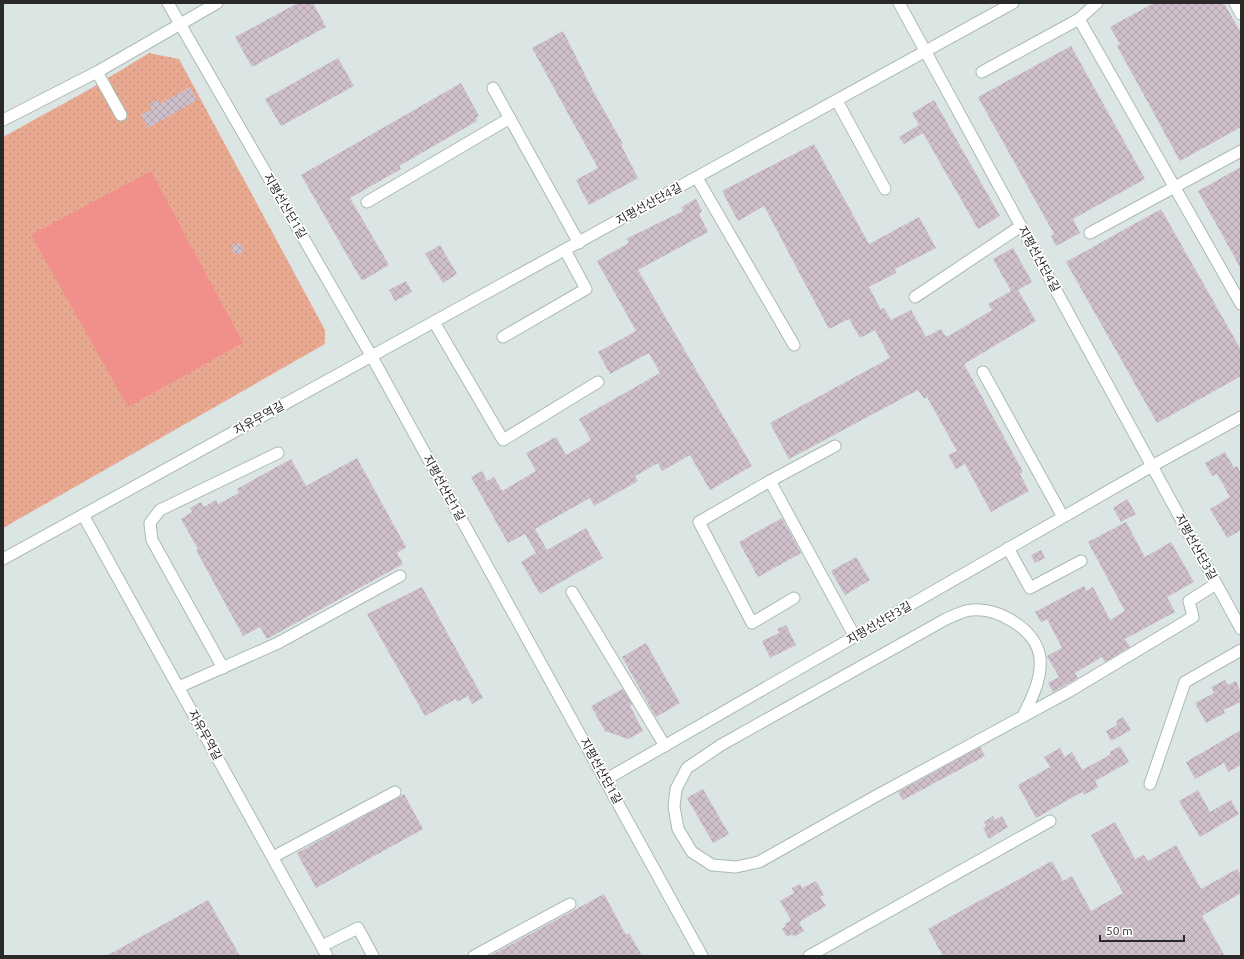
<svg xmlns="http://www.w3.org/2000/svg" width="1244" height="959" viewBox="0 0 1244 959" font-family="Ubuntu,'Noto Sans KR',sans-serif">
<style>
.industrial{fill:#dbe5e4}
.grass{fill:url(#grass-dots)}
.pitch{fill:#f1908b}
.building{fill:url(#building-cross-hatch)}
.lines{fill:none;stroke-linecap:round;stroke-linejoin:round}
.minor-casing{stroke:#aabbb2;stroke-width:13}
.minor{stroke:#fff;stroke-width:11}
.labels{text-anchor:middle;stroke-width:3.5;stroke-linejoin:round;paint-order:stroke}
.street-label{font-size:12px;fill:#292929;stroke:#fff}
</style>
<defs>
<pattern id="grass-dots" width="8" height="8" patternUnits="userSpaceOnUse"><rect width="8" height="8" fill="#e9a991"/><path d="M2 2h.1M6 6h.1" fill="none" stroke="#c8917d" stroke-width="1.8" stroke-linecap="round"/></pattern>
<pattern id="building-cross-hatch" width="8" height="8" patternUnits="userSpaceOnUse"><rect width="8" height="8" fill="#cebfcb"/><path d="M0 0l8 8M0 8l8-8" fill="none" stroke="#b1a4ae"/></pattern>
</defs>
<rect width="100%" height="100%" fill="#eddae9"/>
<rect class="industrial" x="3" y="3" width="1238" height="953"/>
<polygon class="grass" points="149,53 179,59 325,330 325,344 3,528 3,137 90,89"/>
<polygon class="pitch" points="151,171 243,343 128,407 31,235"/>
<g class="building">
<polygon points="298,3 313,3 326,27 252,67 235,37"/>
<polygon points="1154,3 1224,3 1241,33 1241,127 1180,161 1117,46 1120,44 1110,27"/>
<polygon points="563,31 593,91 623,144 621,145 638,178 589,205 576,180 598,168 532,48"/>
<polygon points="1071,46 1145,179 1073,219 1080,233 1056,246 1051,236 1054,234 978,97"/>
<polygon points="338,58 354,86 281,126 265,99"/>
<polygon points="461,83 479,116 476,118 477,121 399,166 401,169 350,198 389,265 362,281 301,175"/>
<polygon points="190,87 197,100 148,128 141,115 152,109 149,104 157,99 160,104"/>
<polygon points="934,100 1000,216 978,229 923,133 904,144 899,137 919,125 912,113"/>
<polygon points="814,144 869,244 919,217 936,248 895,269 896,273 869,287 881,310 884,308 891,320 911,310 926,337 941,329 946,337 957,331 992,310 988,304 1011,291 993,259 1013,248 1032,282 1018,290 1036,321 964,364 1023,472 1020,474 1029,491 991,512 965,464 956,469 948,455 957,451 927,397 924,399 918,390 789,459 770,423 890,358 875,330 860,338 849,319 829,329 764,206 738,221 722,191"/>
<polygon points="1241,167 1241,269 1198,191"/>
<polygon points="696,199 702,211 699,214 708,232 638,270 752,466 710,490 690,455 662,471 658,463 635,476 638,481 594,506 590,498 535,529 547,550 586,528 603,558 540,594 521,562 536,553 525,534 508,543 471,477 482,471 487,481 494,477 502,491 536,471 526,453 556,437 566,455 591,440 579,419 660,373 649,353 610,374 598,352 636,331 597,261 629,243 626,239 683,211 681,207"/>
<polygon points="1161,209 1241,350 1241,376 1157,423 1066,262"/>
<polygon points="240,243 243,249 240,254 235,254 231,249 233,244"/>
<polygon points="440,245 457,274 443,283 425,254"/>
<polygon points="406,281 412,292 395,301 389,290"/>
<polygon points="1225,452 1234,468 1237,466 1241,473 1241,530 1227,538 1210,509 1230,497 1217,474 1212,476 1205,463"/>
<polygon points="357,458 406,547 397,553 403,564 267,639 260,627 243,636 196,550 198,549 181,519 192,512 190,508 201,502 204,507 216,500 218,504 239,493 237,489 291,459 306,486"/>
<polygon points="1127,499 1136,514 1121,522 1113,508"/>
<polygon points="782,518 801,553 758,577 739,542"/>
<polygon points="1126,522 1145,557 1171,542 1194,582 1167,597 1175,612 1125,639 1130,647 1105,662 1102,657 1075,673 1078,678 1053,692 1048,683 1059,677 1047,656 1062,648 1047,619 1041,622 1035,612 1084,586 1086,591 1093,587 1110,620 1125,611 1088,542"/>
<polygon points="1041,550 1045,558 1035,563 1031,555"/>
<polygon points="856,557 870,580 845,595 831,571"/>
<polygon points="422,587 483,698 472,704 468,696 457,702 456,699 425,716 367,614"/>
<polygon points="786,625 796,645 770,658 762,641 779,633 777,629"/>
<polygon points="646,643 680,703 656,717 622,657"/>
<polygon points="1225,680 1228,685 1236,681 1241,693 1241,702 1223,710 1225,713 1206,723 1195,703 1214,693 1211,687"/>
<polygon points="623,689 632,704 630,706 643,731 628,739 605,731 591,706"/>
<polygon points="1123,717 1131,730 1111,741 1106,731 1117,725 1116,721"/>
<polygon points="1241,730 1241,765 1228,772 1224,763 1195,779 1186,762"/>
<polygon points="1120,746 1129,762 1095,781 1098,787 1084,795 1082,792 1036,818 1018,785 1050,767 1044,757 1060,748 1065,757 1072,752 1082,770 1110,755 1110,752"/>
<polygon points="980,747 985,756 903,800 898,792"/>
<polygon points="703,789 729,834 713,843 687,798"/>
<polygon points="1198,790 1210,812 1231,800 1239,814 1200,837 1179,801"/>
<polygon points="404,794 423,829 316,888 297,853"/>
<polygon points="993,816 995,820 1002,816 1008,827 989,839 983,828 986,826 984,822"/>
<polygon points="1115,822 1135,859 1144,855 1148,861 1176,845 1201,889 1237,869 1241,875 1241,893 1202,916 1225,956 943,956 928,929 1052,861 1063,881 1072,876 1091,911 1123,893 1091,835"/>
<polygon points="816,881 824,895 820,897 826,906 799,922 804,931 794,937 792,934 787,937 782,929 786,926 785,924 791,920 780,901 794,893 792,888 800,884 802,888"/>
<polygon points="604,894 626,935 629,933 642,956 490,956"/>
<polygon points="208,900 240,956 106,956"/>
</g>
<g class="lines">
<defs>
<g id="minor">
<polyline points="168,3 372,357 702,956"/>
<polyline points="899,3 1241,629"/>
<polyline points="1235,3 1241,14"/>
<polyline points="1079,19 1241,304"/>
<polyline points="97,72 121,115"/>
<polyline points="982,72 1079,19 1097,3"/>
<polyline points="493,88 579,243"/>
<polyline points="837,101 885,189"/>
<polyline points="3,120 97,72 217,3"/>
<polyline points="697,178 794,345"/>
<polyline points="367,202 510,118"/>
<polyline points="1090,233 1241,151"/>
<polyline points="915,297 1021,226"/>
<polyline points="434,322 503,440 598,382"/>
<polyline points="503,337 586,289 565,250"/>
<polyline points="983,372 1063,517"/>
<polyline points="835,446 770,481 855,637"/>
<polyline points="770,481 699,522 752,623 794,598"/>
<polyline points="83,515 327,956"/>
<polyline points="1008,548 1030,588 1081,561"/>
<polyline points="3,559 1013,3"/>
<polyline points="572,592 665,746"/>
<polyline points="223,668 152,540 150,523 160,510 278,453"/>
<polyline points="179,687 278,643 400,576"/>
<path d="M1023,716c9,-18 19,-37 17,-58 -3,-28 -42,-51 -68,-48 -8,0 -18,6 -26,9l-225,126 -34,23 -11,21 -2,18 4,22 14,23 20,13 24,2 23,-5 117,-66 192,-104 125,-75 -4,-16 27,-17"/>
<polyline points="605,780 1152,466 1241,417"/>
<polyline points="1150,784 1185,682 1241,650"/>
<polyline points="273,857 395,792"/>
<polyline points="322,946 358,928 373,956"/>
<polyline points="474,956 570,904"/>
<polyline points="809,956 1050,821"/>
</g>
</defs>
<use href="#minor" class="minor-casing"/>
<use href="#minor" class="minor"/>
</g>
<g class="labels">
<g class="street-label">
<text transform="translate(649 204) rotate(-29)" y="4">지평선산단4길</text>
<text transform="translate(285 206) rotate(60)" y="4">지평선산단1길</text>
<text transform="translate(1039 259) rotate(61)" y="4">지평선산단4길</text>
<text transform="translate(259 418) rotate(-29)" y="4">자유무역길</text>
<text transform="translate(444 488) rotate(61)" y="4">지평선산단1길</text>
<text transform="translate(1196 547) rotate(61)" y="4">지평선산단3길</text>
<text transform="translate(879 623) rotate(-30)" y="4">지평선산단3길</text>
<text transform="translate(205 735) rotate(61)" y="4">자유무역길</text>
<text transform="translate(601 771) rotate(61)" y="4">지평선산단1길</text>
</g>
</g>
<rect width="1244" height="959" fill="none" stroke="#292929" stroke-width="8"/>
<path d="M1100 935v6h84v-6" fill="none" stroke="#292929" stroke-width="2"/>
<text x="1106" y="935" font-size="12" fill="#292929" stroke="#ffffff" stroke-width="3" paint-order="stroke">50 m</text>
</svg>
